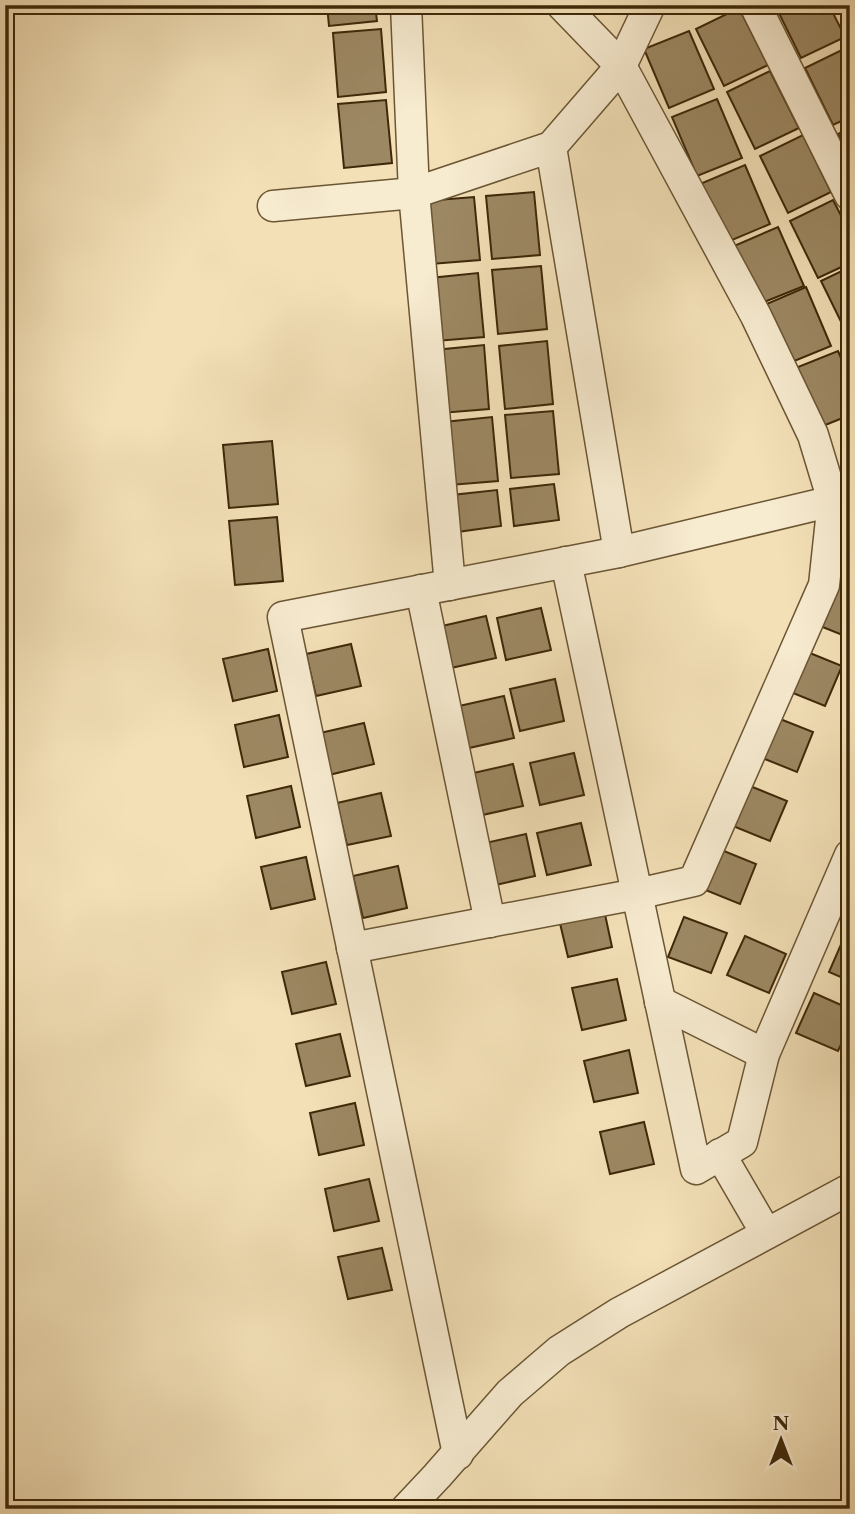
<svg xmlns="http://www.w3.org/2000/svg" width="855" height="1514" viewBox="0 0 855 1514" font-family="'Libre Caslon Text',serif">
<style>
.building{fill:#9c8863;stroke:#3e2809;stroke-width:2}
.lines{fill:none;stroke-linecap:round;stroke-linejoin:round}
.minor-casing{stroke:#6b5634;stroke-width:33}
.minor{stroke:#f7ebd0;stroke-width:30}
</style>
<rect width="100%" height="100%" fill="#f3e0b7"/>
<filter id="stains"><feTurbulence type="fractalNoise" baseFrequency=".00286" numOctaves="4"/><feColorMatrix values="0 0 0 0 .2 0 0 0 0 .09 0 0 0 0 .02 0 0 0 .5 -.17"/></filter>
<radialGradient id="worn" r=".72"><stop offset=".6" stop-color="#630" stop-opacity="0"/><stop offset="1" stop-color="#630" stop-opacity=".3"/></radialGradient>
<g class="building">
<polygon points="327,5 375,5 377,21 329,26"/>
<polygon points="775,5 829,5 845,37 801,58"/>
<polygon points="739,8 768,65 724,86 696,29"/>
<polygon points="381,29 386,92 338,97 333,33"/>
<polygon points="689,31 714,89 669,108 644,49"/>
<polygon points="848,47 850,50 850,117 833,125 805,68"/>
<polygon points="770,71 799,128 755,149 727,92"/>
<polygon points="717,99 742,158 697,176 672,117"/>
<polygon points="386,100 392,163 344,168 338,104"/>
<polygon points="850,128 850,157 838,134"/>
<polygon points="803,135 831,192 788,213 760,156"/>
<polygon points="745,165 770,224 725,243 700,184"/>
<polygon points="534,192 540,255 492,259 486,196"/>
<polygon points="474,197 480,260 431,264 425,201"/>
<polygon points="833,200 850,233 850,263 818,278 790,221"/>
<polygon points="778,227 804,286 759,304 734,246"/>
<polygon points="541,266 547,329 498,334 492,270"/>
<polygon points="850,267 850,338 849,338 821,281"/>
<polygon points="478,273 484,337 436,341 430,278"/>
<polygon points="806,287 831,346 787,364 762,306"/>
<polygon points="547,341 553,404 505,409 499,346"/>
<polygon points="484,345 489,409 441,413 435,350"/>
<polygon points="838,351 850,379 850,415 818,428 793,369"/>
<polygon points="553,411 559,474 511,478 505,415"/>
<polygon points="492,417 498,481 450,485 444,422"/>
<polygon points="272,441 278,504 229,508 223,445"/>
<polygon points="554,484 559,520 514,526 510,489"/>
<polygon points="497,490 501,526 457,532 452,495"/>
<polygon points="277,517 283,581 235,585 229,521"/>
<polygon points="850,525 850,566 835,560"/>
<polygon points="826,582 850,592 850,638 810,622"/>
<polygon points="541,608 551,650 506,660 497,618"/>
<polygon points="486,616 496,658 451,668 442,626"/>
<polygon points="351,644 361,686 316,696 306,654"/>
<polygon points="268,649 277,691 233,701 223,659"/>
<polygon points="800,649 842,666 825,706 783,689"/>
<polygon points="555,679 564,721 520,731 510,689"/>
<polygon points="504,696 514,738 469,748 459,706"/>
<polygon points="279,715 288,757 244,767 235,725"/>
<polygon points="770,715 813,732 797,772 755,755"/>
<polygon points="364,723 374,764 329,775 320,733"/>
<polygon points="574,753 584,795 540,805 530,763"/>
<polygon points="513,764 523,806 478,816 469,774"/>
<polygon points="745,784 787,801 770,841 728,824"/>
<polygon points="291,786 300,827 256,838 247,796"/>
<polygon points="381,793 391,836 347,845 337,803"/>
<polygon points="581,823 591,865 547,875 537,833"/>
<polygon points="526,834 535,876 491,886 481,844"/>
<polygon points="714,847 756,864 740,904 698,887"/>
<polygon points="306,857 315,899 271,909 261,867"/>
<polygon points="398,866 407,908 363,918 353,876"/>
<polygon points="603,905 612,947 568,957 558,915"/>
<polygon points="684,917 727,933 711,973 668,957"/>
<polygon points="846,933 850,934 850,981 829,972"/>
<polygon points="745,936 786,954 769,993 727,975"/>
<polygon points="326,962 336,1004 292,1014 282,972"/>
<polygon points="617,979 626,1020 582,1030 572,988"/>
<polygon points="814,993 850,1009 850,1025 838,1051 796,1033"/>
<polygon points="340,1034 350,1076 306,1086 296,1044"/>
<polygon points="629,1050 638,1093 594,1102 584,1061"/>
<polygon points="355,1103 364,1145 319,1155 310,1113"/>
<polygon points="644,1122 654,1164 610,1174 600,1132"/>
<polygon points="369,1179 379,1221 334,1231 325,1189"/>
<polygon points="382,1248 392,1290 348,1299 338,1257"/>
</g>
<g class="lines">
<defs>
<g id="minor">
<polyline points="406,5 414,193 450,585"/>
<polyline points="755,5 850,195"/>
<polyline points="551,147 619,552"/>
<polyline points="273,206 414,193 551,147 621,66 650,5"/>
<polyline points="566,562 696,1169 742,1142 764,1054 850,855"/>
<polyline points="421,590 490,922"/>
<polyline points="352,948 637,894 694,881 824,585 833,501 813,435 756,316 621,66 562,5"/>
<polyline points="660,1002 764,1054"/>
<polyline points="720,1154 766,1233"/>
<polyline points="458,1454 283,617 619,552 833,501 850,500"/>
<polyline points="406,1509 437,1476 510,1393 559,1351 619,1313 850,1189"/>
</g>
</defs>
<use href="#minor" class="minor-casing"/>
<use href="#minor" class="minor"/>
</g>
<rect width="855" height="1514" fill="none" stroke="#f3e0b7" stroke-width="28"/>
<rect x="7" y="7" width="841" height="1500" fill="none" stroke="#3e2809" stroke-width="3.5"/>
<rect x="14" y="14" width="827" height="1486" fill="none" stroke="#3e2809" stroke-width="2"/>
<g transform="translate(781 1440)" stroke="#f7ebd0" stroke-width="5" paint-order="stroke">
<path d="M0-5L12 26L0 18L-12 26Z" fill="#3e2809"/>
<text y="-10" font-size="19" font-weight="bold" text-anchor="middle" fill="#3e2809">N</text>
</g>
<rect width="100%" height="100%" filter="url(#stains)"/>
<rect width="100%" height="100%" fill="url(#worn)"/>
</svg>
